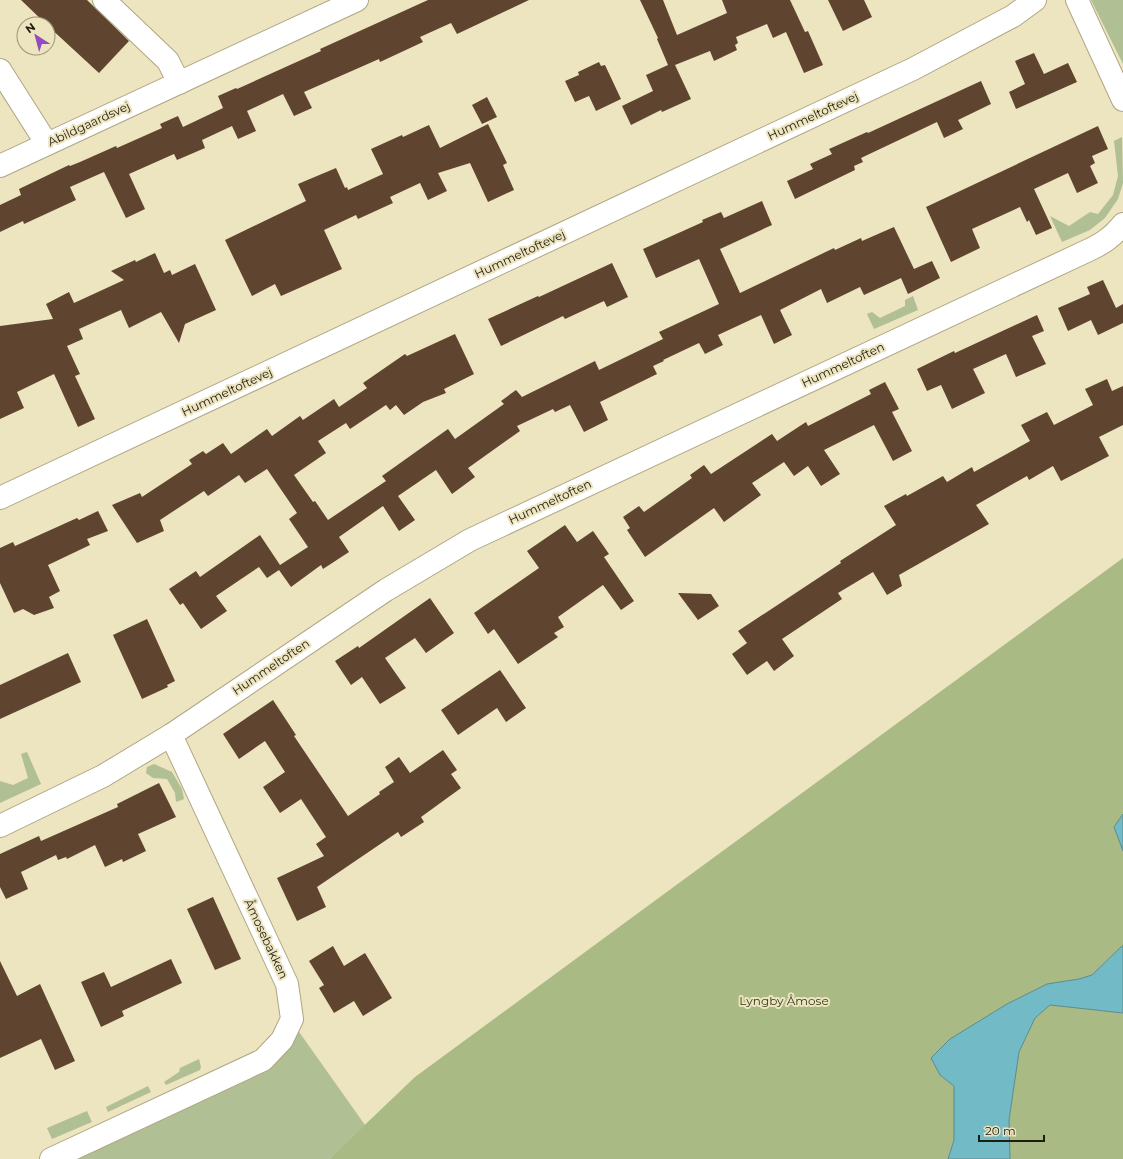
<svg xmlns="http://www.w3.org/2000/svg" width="1123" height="1159" viewBox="0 0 1123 1159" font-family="Montserrat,sans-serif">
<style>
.green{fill:#b1bf94}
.forest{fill:#aaba85}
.water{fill:#71bac6;stroke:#598b8f}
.building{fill:#5f4430}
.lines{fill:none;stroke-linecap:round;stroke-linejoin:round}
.minor-casing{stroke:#afa684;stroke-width:24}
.tertiary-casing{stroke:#afa684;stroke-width:24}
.minor{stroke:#fff;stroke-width:22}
.tertiary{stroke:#fff;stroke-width:22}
.labels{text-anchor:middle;stroke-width:4;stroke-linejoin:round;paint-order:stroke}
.street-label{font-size:12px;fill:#201c0f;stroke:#ede4c0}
.park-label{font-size:12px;fill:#313b13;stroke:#ede4c0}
</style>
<rect width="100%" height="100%" fill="#ede4c0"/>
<g class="green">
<polygon points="1091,0 1123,0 1123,64"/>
<polygon points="1122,137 1123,183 1118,199 1105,218 1090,230 1062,242 1050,216 1069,226 1090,212 1098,214 1113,195 1118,176 1114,141"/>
<polygon points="913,296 918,310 874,329 867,314 872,312 880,318 905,306 905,300"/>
<polygon points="27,752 41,784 0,803 0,781 13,785 28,778 21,754"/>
<polygon points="154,764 172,772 182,789 184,799 176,802 175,793 167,779 153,778 146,773 147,767"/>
<polygon points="297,1029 365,1125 329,1159 69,1159"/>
<polygon points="199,1059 201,1067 200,1070 166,1085 164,1082 179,1072 180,1068"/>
<polygon points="148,1086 151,1092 108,1112 106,1107"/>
<polygon points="87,1111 92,1122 52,1139 47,1128"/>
</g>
<g class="forest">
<polygon points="1123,558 1123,814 1114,827 1123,851 1123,945 1092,975 1079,979 1047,984 1007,1004 950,1039 940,1075 954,1086 954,1140 948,1159 329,1159 415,1077 664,894"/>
<polygon points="1050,1005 1123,1013 1123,1159 1010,1159 1009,1120 1019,1052 1035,1018"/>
</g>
<g class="water">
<polygon points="1123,814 1123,851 1114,827"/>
<polygon points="1123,945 1123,1013 1050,1005 1035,1018 1019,1052 1009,1120 1010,1159 948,1159 954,1140 954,1086 940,1075 931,1058 950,1039 1007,1004 1047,984 1079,979 1092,975"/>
</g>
<g class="building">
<polygon points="21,0 87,0 129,41 99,73 48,26 48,24 46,24"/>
<polygon points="428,0 529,0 457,34 451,23 420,37 423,42 380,62 379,59 304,92 312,108 294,116 283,94 247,111 256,131 238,139 232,126 202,140 205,148 177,160 174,154 129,174 145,209 126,218 104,172 70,187 76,200 24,224 23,221 0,232 0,205 21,195 19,189 69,165 70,166 80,162 116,146 117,148 162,128 160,124 178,116 183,127 223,108 218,96 236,88 237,89 321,51 320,49"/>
<polygon points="640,0 663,0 677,35 727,13 722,0 790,0 805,32 808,31 823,65 804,73 786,32 773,38 767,24 736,37 738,43 735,45 737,50 714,61 710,51 675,65 691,99 662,112 661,110 631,125 622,106 653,91 646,75 668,65 657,39 658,38"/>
<polygon points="828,0 864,0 872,17 843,31"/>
<polygon points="1034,53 1044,74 1068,63 1077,82 1016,109 1009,92 1025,84 1015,61"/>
<polygon points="599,62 601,66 605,65 621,99 596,111 589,96 575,102 565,81 579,75 578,72"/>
<polygon points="981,81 991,104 958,120 963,129 944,138 937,122 861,158 863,162 854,166 855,170 795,199 787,181 813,169 810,164 832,154 829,149 867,132 868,133"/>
<polygon points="487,97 497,117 482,124 472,105"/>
<polygon points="488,124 507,163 503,165 514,190 488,202 470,163 438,173 447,191 428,200 420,183 390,197 393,203 358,219 356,215 324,230 342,269 281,296 275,284 252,296 225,240 306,201 298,184 336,168 345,188 347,187 348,190 383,174 371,149 402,135 403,137 429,125 440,148"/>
<polygon points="1098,126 1108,149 1092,156 1095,163 1090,166 1098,183 1077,193 1068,173 1034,189 1052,228 1036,235 1029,220 1027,222 1020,207 972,229 980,248 951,262 926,207"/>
<polygon points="762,201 772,225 720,249 740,293 834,248 835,250 861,238 862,241 894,227 914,269 932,261 940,278 908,294 901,278 864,295 860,287 827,303 821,289 780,310 792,335 774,344 761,315 718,335 723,345 705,354 699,343 663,360 664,361 653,366 657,374 600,402 608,420 584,432 570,405 555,412 553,409 517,426 520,431 468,468 475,477 452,494 436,470 398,496 415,520 399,531 383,506 339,537 349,552 323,569 321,565 291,587 279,570 267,578 259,567 216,596 227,611 201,629 183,603 180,605 169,589 196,571 200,577 260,535 280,565 308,547 289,519 297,513 267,469 245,483 239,475 208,496 204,491 160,520 164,531 137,543 112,505 140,493 142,497 192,464 189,460 203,451 206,454 223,443 231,454 267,429 272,436 300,416 303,420 334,399 339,407 367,388 363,383 405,354 407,356 455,334 474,374 444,389 446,393 423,402 404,415 396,405 390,410 386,405 350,429 346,423 318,441 326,453 294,475 313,502 315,501 328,520 386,481 382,476 448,429 455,439 504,404 501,401 516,390 522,397 595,361 599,370 663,339 659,332 719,304 699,259 656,278 643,249 703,222 702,220 721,212 724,218"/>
<polygon points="155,253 164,273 170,270 172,275 195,264 216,310 185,324 179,343 161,312 129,328 121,310 79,329 83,339 67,346 80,374 75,376 95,419 78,427 54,374 17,392 24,408 0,419 0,326 53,319 46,304 69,292 74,303 124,280 111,271 135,260 136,262"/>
<polygon points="612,263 628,297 607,307 604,301 565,319 563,316 501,346 488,319 538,296 539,297"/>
<polygon points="1103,280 1116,308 1123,304 1123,323 1098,335 1091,320 1068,331 1058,308 1090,294 1087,287"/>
<polygon points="1037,315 1044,331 1032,336 1046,364 1016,377 1006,354 973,369 985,393 952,409 941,385 927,391 917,369 954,351 955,353"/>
<polygon points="1107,379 1112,391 1123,386 1123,425 1099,437 1109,456 1061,481 1053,466 1029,480 1027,476 976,505 989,524 899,575 902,586 887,595 873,572 838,593 842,599 782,639 794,656 774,671 767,661 747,675 732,654 747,643 738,631 841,563 840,561 896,525 884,506 906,494 907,496 943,476 947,482 972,467 974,472 1030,441 1021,425 1047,412 1054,425 1093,405 1085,389"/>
<polygon points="885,382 899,409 892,412 912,451 893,461 874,425 824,450 840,474 821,486 808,466 794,476 784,462 752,483 761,495 724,522 714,508 645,557 627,530 630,528 623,517 639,506 644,512 692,478 690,475 704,465 711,474 772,434 777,441 806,422 808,426 871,394 869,390"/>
<polygon points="98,511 108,531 87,539 90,545 48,565 60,591 49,597 54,608 34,615 23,609 14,613 0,583 0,548 13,542 15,546 77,518 79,520"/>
<polygon points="565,525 577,542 593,531 609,554 604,557 634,601 621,610 603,585 558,617 564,627 554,633 558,637 518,664 494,629 488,634 474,613 539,568 527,551"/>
<polygon points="678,593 711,594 719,606 698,620"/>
<polygon points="430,598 454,633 426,653 415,638 385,658 406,688 380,704 362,677 351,685 335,661 358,646 359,648"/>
<polygon points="147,619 175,681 167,685 168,687 142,699 113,635"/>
<polygon points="68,653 81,682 0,719 0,685"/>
<polygon points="500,670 526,708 506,722 497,708 458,735 441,710"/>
<polygon points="273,700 296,735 294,736 348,816 380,794 379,792 394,782 385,767 399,757 410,773 443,750 457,770 451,774 461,788 421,817 424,822 401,837 398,832 317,887 326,907 297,921 277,878 324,856 316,844 326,837 301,799 280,813 263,787 285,772 265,741 239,759 223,734"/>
<polygon points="159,783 176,817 138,834 146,851 123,862 122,859 105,867 95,845 67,859 66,857 58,860 56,855 21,872 28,889 6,899 0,887 0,854 39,836 41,841 118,807 117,804"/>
<polygon points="213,897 241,959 215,970 187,909"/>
<polygon points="333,946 344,966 365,953 392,998 363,1016 354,1001 334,1013 319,988 324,985 309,961"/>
<polygon points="171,959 182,983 122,1011 124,1016 101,1027 81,982 104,972 111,987"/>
<polygon points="0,961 17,996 40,984 75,1061 55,1070 41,1039 0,1058"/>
</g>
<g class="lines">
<defs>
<g id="minor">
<polyline points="104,0 168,61 179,83"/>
<polyline points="1077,0 1123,100"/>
<polyline points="0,70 47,144"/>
<polyline points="0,166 357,0"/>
<path d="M0,826l103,-50 68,-41 215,-145 84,-50 619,-290c15,-7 23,-13 34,-26"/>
<polyline points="51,1159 263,1060 282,1040 292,1019 287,984 171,735"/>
</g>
<polyline id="tertiary" points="0,498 913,69 1013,16 1035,0"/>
</defs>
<use href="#minor" class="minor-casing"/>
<use href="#tertiary" class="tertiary-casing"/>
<use href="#minor" class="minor"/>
<use href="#tertiary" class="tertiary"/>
</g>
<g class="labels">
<g class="street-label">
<text transform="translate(813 116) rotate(-25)" y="4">Hummeltoftevej</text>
<text transform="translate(89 124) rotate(-25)" y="4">Abildgaardsvej</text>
<text transform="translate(520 254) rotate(-25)" y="4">Hummeltoftevej</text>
<text transform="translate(843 365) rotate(-25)" y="4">Hummeltoften</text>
<text transform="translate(227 392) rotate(-25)" y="4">Hummeltoftevej</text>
<text transform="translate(550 502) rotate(-25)" y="4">Hummeltoften</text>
<text transform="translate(271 667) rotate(-34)" y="4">Hummeltoften</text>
<text transform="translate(266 939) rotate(65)" y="4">Åmosebakken</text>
</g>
<g class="park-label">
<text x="784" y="1005">Lyngby Åmose</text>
</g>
</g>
<g transform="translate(36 36) rotate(324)"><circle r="19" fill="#ede4c0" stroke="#9b9479"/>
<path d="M0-3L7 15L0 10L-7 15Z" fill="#934bbe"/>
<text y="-6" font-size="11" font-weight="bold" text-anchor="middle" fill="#201c0f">N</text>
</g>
<path d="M979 1135v6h65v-6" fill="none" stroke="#201c0f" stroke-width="2"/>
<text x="985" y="1135" font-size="12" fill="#201c0f" stroke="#ede4c0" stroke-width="3" paint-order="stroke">20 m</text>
</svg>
